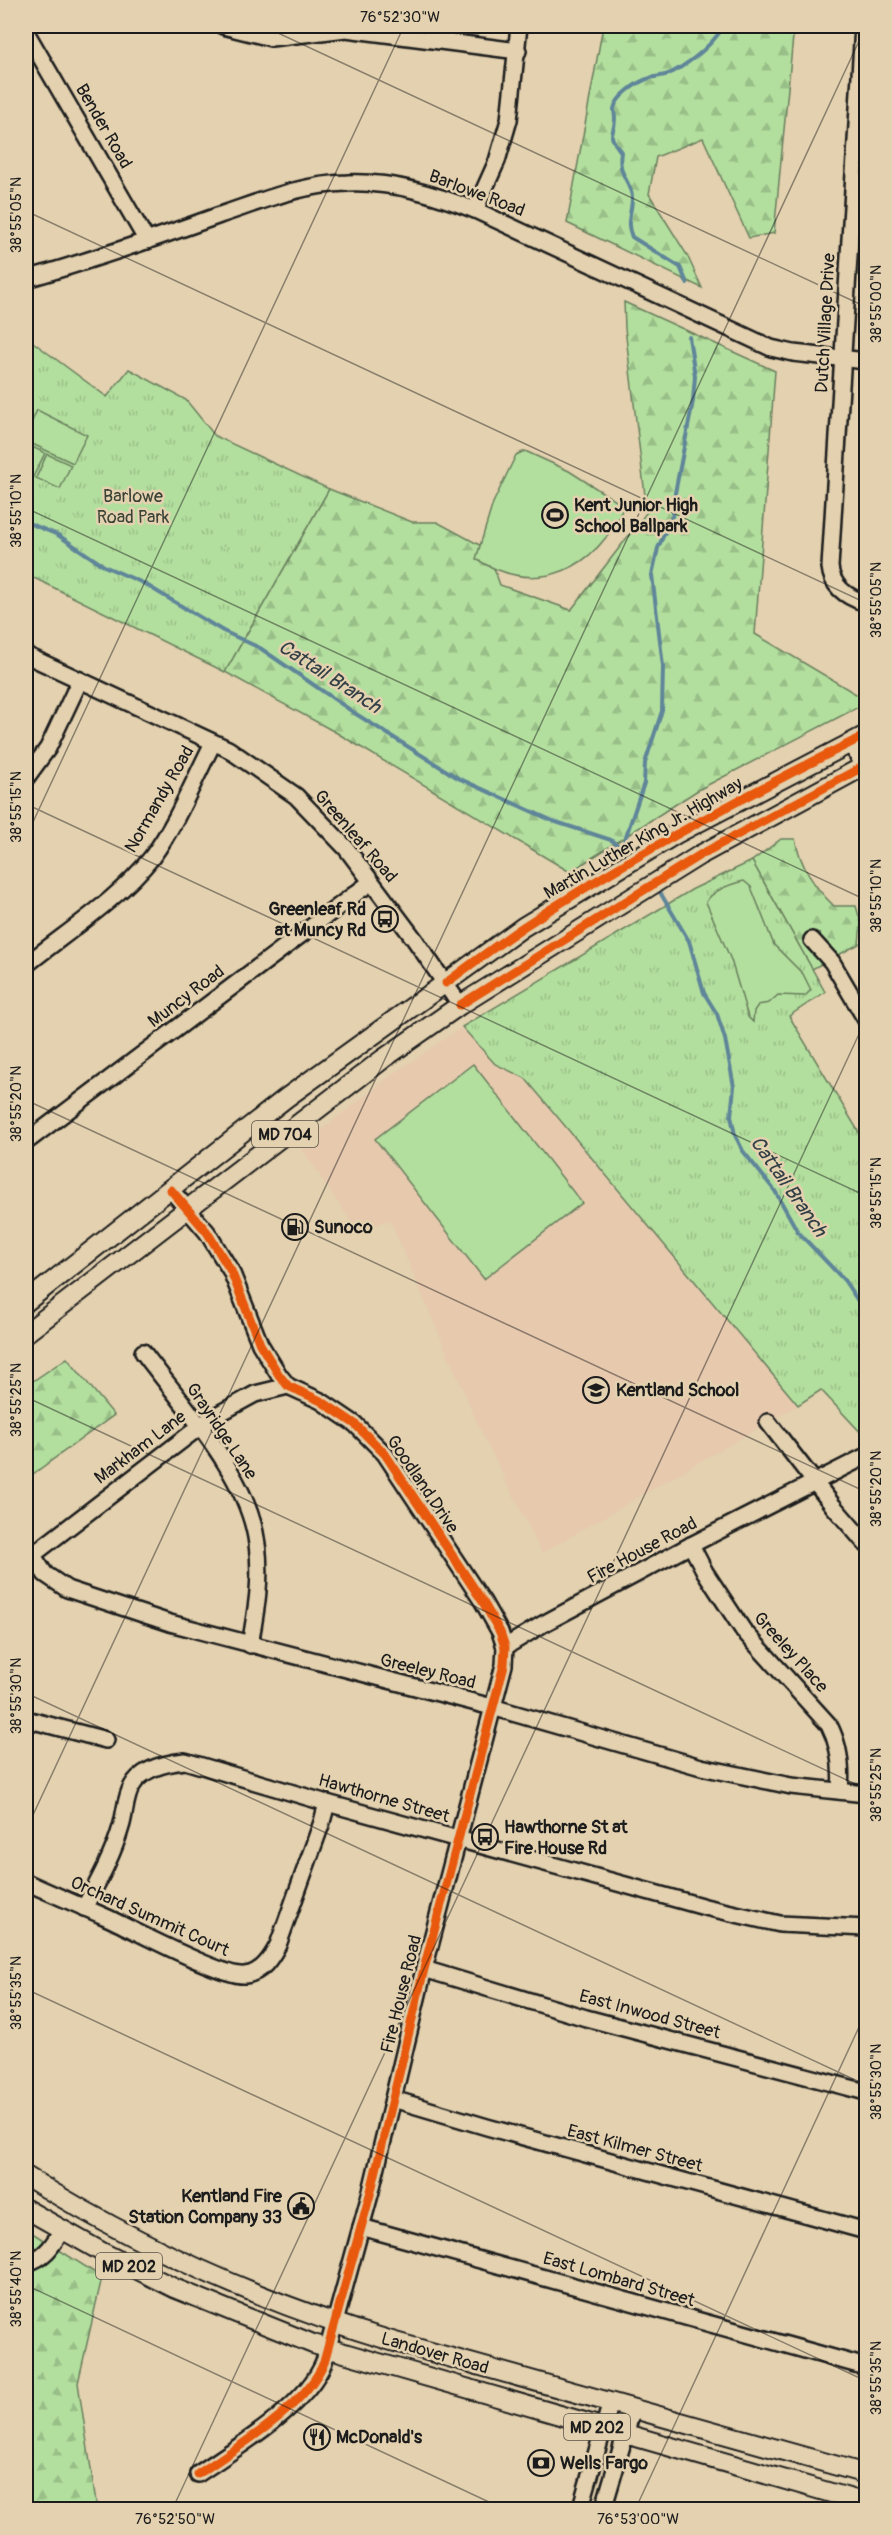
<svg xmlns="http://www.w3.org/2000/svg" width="892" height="2535" viewBox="0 0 892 2535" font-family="Pangolin,sans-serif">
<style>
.built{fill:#e7c9ae}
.forest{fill:url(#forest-firs);stroke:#687e5d;stroke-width:1.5}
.park{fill:url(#park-tufts);stroke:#687e5d;stroke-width:1.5}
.pitch{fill:#b3df9e;stroke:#687e5d;stroke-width:1.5}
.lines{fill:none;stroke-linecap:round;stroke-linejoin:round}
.stream{stroke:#5f8599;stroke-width:4}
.minor-casing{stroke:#1c1c1c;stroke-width:20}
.major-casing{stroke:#1c1c1c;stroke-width:22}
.minor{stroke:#e3d1af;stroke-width:15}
.major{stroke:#e3d1af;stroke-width:18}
.cycleway-casing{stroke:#e3d1af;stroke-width:13}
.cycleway{stroke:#e8590c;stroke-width:9}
.ticks{fill:none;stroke:#1c1c1c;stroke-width:1.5;stroke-opacity:0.45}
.labels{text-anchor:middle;stroke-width:5;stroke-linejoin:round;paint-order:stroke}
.shield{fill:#e3d1af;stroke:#585248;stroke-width:1.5}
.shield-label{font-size:16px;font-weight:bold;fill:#1c1c1c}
.street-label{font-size:18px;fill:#1c1c1c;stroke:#e3d1af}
.park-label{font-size:18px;fill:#3a4336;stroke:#e3d1af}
.poi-label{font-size:18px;font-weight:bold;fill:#1c1c1c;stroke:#e3d1af;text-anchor:start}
.water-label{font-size:20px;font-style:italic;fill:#323f46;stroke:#e3d1af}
.neatline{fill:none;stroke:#1c1c1c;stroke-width:2}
.ticks-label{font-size:15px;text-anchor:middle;fill:#1c1c1c}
</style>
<defs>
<pattern id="forest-firs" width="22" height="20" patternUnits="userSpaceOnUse" patternTransform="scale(1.5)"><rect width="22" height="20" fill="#b3df9e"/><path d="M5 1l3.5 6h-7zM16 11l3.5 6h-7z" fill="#99bf88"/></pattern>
<pattern id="park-tufts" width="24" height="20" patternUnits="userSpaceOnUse" patternTransform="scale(1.5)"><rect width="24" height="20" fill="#b3df9e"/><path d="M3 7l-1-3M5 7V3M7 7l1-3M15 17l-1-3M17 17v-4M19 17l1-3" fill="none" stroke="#99bf88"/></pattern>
</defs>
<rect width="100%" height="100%" fill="#e3d1af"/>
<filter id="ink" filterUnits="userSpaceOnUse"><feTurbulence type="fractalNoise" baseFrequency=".0167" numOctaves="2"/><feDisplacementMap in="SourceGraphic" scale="12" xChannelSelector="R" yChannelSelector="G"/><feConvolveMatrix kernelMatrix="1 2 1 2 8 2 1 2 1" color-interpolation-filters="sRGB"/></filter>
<g filter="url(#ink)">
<polygon class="built" points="462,1027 495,1064 525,1077 798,1405 542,1553 479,1427 390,1220 357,1231 300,1146 388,1078"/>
<g class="forest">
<polygon points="603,26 794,26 774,233 749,238 703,138 656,157 649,194 687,255 702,288 567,223"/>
<polygon points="624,302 775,371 755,634 866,700 866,703 698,790 570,872 337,733 225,672 329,489 412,522 437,522 487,549 500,585 571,610 647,512 625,328"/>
<path d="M781,839h14c6,28 19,48 39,67h22l5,17 -2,21 -47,25 -60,-108z"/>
<polygon points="67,1358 114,1415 26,1479 26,1383 30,1383"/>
<polygon points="26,2229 102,2277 78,2383 97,2509 26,2509"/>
</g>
<g class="park">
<polygon points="26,337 107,397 129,369 186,400 215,436 329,489 225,672 26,574"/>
<polygon points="752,861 825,992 789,1016 866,1144 866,1438 821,1390 798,1405 525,1078 495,1064 462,1027 693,889"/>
</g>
<g class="pitch">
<polygon points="37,410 87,435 73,463 26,441 26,435"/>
<polygon points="26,444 45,453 33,477 26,473"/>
<path d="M525,451l44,20 55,35c-27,64 -86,91 -148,53l17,-56 23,-48z"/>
<polygon points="47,454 71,465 60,489 36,478"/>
<path d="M744,881l7,6 23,58 29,29 8,16 -6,6 -27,-1 -9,8 -11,2 -4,6 -1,11 -5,-5 -17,-57 -25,-58c7,-12 25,-18 38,-21z"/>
<polygon points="473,1064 582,1203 484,1279 375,1139"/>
</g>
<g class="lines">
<g class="stream">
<path d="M687,283l-7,-16 -48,-30c-7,-14 0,-24 0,-39 0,-16 -15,-22 -11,-46 -16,-21 -6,-15 -6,-34 0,-1 -1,-8 -1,-9 2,-12 22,-26 33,-30 10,-4 14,-1 26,-7 21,-12 38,-26 51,-46"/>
<polyline points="26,522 58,535 104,566 143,583 223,631 260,648 356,714 458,778 553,821 611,840 622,848 644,783 645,763 662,711 663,666 652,575 658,548 673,514 675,493 693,401 695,376 689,337"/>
<polyline points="661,894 689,941 704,993 717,1014 725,1039 734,1087 731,1116 735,1135 743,1151 775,1191 798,1232 844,1280 866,1313"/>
</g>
<defs>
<g id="minor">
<polyline points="223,26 271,38 346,29 518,51"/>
<path d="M863,26l-33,541c2,21 19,31 36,36"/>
<polyline points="26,32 147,241"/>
<polyline points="475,210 497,161 509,120 519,26"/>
<path d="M26,279c65,-18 130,-41 194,-64 42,-14 82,-31 127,-32 45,-2 87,11 128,27l296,138 22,5 73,8"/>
<polyline points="26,655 228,749 296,796 346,848 415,940 460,1005"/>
<polyline points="850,743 866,769"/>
<polyline points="26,778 48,748 80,680"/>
<polyline points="812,940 832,962 866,1020"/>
<path d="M26,965c42,-34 93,-66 126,-108 25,-34 42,-77 61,-114"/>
<polyline points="26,1142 371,882"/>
<path d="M171,1190l36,42 14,23 10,16 29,73 19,31 9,11 33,15 34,23 30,30 98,148 17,30 5,15 -1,18 -80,304 -53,222 -47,171c-17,44 -88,86 -126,112"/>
<path d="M143,1352c40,54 106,124 114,192 5,35 -1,67 -7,101"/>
<polyline points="768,1422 834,1507 866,1544"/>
<path d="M691,1545l14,27 38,58 86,95c11,21 13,42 11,66"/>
<polyline points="32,1554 45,1574 67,1589 170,1623 492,1707 701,1767 791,1786 866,1794"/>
<polyline points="26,1560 211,1418 255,1394 288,1386"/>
<polyline points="505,1647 543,1624 691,1545 866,1456"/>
<polyline points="26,1719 106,1740"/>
<path d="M26,1882c26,12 53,23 80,35 24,11 118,61 139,58 17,-2 26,-17 33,-30l44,-123 5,-19"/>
<path d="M84,1908c14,-26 29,-53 37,-81 4,-12 4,-30 11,-41 10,-18 34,-23 53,-25l142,42 378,104 75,17 86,4"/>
<polyline points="424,1969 586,2018 866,2092"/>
<polyline points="393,2099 487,2127 866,2231"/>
<polyline points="361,2227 866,2367"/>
<path d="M26,2263c19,-5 26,-17 36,-33"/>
<polyline points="580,2510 611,2402"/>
<polyline points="603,2510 633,2408"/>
</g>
<g id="major">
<polyline points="26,1302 286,1098 523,927 676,834 866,735"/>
<polyline points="26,1333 383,1059 460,1005 700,855 866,765"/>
<path d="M26,2176c115,72 238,127 369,166l471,132"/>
<polyline points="26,2209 102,2252 174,2288 313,2344 866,2503"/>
</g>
</defs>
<use href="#minor" class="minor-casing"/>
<use href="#major" class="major-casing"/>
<use href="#minor" class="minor"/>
<use href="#major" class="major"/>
<defs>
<g id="cycleway">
<path d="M446,983c25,-19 51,-38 77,-56 110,-72 226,-134 343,-192"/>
<polyline points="460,1005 700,855 866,765"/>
<path d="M171,1190l36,42 14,23 10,16 29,73 19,31 9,11 33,15 34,23 30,30 98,148 17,30 5,15 -1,18 -80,304 -53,222 -47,171c-17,44 -88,86 -126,112"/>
</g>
</defs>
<use href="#cycleway" class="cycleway-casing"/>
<use href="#cycleway" class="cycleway"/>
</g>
</g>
<path class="ticks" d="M263,26l603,281M26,211l840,392M26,508l840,392M26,804l840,392M26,837l378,-811M26,1100l840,392M26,1397l840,392M26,1693l840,392M26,1830l840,-1804M26,1989l840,392M26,2285l480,225M172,2510l694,-1491M635,2510l231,-498"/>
<defs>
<symbol id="stadium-ring" viewBox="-11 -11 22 22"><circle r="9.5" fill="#e3d1af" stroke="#1c1c1c" stroke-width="1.5"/><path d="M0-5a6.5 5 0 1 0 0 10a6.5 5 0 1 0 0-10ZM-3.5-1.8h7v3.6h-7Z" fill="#1c1c1c"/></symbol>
<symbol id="bus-ring" viewBox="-11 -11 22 22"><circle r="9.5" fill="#e3d1af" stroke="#1c1c1c" stroke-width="1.5"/><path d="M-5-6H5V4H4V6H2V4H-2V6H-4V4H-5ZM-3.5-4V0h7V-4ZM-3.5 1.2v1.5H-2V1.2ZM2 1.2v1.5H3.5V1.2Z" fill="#1c1c1c"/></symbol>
<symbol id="fuel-ring" viewBox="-11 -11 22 22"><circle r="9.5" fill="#e3d1af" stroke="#1c1c1c" stroke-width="1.5"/><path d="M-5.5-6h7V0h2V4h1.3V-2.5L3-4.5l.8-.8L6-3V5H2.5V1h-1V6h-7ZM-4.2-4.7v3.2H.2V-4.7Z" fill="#1c1c1c"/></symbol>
<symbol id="school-ring" viewBox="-11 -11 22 22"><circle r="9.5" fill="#e3d1af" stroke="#1c1c1c" stroke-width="1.5"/><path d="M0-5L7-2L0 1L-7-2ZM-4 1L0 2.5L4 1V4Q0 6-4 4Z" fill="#1c1c1c"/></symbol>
<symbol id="civic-ring" viewBox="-11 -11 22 22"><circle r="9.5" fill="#e3d1af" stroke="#1c1c1c" stroke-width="1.5"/><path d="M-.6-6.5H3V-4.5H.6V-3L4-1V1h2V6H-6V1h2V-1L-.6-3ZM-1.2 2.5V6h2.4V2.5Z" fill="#1c1c1c"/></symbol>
<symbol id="restaurant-ring" viewBox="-11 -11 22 22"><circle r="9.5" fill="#e3d1af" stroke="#1c1c1c" stroke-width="1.5"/><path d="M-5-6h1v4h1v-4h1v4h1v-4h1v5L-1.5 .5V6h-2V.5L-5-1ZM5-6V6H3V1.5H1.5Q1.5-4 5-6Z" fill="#1c1c1c"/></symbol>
<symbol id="bank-ring" viewBox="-11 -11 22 22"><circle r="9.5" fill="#e3d1af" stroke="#1c1c1c" stroke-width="1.5"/><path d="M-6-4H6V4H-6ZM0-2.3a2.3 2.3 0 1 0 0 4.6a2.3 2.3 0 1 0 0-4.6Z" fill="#1c1c1c"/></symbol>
</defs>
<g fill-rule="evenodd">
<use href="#stadium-ring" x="540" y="500" width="30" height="30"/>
<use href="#bus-ring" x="370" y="904" width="30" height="30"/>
<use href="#fuel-ring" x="280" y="1212" width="30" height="30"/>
<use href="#school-ring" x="581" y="1375" width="30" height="30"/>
<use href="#bus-ring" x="470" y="1822" width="30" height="30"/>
<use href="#civic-ring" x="286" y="2191" width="30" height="30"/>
<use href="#restaurant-ring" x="302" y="2422" width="30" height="30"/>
<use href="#bank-ring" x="526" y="2448" width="30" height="30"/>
</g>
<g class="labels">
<g class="shield">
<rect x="252" y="1121" width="66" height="26" rx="4.5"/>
<rect x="96" y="2253" width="66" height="26" rx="4.5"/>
<rect x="564" y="2414" width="66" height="26" rx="4.5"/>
</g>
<g class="shield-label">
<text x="285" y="1140">MD 704</text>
<text x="129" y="2272">MD 202</text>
<text x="597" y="2433">MD 202</text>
</g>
<g class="street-label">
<text transform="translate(104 126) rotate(60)" y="6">Bender Road</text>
<text transform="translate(477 193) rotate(21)" y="6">Barlowe Road</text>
<text transform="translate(825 323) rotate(-87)" y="6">Dutch Village Drive</text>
<text transform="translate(159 799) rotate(-60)" y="6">Normandy Road</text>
<text transform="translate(356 836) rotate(49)" y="6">Greenleaf Road</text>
<text transform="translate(643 838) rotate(-30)" y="6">Martin Luther King Jr. Highway</text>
<text transform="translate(186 996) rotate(-37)" y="6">Muncy Road</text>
<text transform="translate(222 1431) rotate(56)" y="6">Grayridge Lane</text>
<text transform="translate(140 1447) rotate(-37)" y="6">Markham Lane</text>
<text transform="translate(423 1484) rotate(56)" y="6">Goodland Drive</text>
<text transform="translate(642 1550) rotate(-28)" y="6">Fire House Road</text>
<text transform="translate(791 1652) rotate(48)" y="6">Greeley Place</text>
<text transform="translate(428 1671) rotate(14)" y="6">Greeley Road</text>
<text transform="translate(384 1798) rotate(16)" y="6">Hawthorne Street</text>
<text transform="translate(150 1916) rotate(24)" y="6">Orchard Summit Court</text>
<text transform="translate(401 1994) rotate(-76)" y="6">Fire House Road</text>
<text transform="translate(650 2014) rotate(15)" y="6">East Inwood Street</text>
<text transform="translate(635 2148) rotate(15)" y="6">East Kilmer Street</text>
<text transform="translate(619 2279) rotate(16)" y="6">East Lombard Street</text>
<text transform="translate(435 2353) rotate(16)" y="6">Landover Road</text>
</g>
<g class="park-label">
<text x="133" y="502">Barlowe<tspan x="133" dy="21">Road Park</tspan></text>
</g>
<g class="poi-label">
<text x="574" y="511">Kent Junior High<tspan x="574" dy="21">School Ballpark</tspan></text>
<text x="366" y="915" text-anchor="end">Greenleaf Rd<tspan x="366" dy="21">at Muncy Rd</tspan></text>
<text x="314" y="1233">Sunoco</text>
<text x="616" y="1396">Kentland School</text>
<text x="504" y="1833">Hawthorne St at<tspan x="504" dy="21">Fire House Rd</tspan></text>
<text x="282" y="2202" text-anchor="end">Kentland Fire<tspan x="282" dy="21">Station Company 33</tspan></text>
<text x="336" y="2443">McDonald's</text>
<text x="560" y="2469">Wells Fargo</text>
</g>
<g class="water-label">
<text transform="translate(330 676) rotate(33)" y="7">Cattail Branch</text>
<text transform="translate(789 1186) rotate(55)" y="7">Cattail Branch</text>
</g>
</g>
<rect width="892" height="2535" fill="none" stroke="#e3d1af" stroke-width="66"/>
<rect x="33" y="33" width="826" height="2469" class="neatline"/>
<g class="ticks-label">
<text x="400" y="22">76°52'30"W</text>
<text transform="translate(16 215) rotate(-90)" y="5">38°55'05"N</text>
<text transform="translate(876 304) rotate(-90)" y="5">38°55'00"N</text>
<text transform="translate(16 511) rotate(-90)" y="5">38°55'10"N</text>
<text transform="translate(876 600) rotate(-90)" y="5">38°55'05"N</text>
<text transform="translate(16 807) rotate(-90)" y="5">38°55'15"N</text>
<text transform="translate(876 896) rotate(-90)" y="5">38°55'10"N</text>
<text transform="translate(16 1104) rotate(-90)" y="5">38°55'20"N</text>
<text transform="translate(876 1193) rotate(-90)" y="5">38°55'15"N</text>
<text transform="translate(16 1400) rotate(-90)" y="5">38°55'25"N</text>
<text transform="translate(876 1489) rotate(-90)" y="5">38°55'20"N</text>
<text transform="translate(16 1696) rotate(-90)" y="5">38°55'30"N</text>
<text transform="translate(876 1785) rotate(-90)" y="5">38°55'25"N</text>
<text transform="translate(16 1993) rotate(-90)" y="5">38°55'35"N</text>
<text transform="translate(876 2082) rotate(-90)" y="5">38°55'30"N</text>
<text transform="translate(16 2289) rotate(-90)" y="5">38°55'40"N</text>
<text transform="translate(876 2378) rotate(-90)" y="5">38°55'35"N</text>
<text x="175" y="2524">76°52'50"W</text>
<text x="638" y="2524">76°53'00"W</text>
</g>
</svg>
